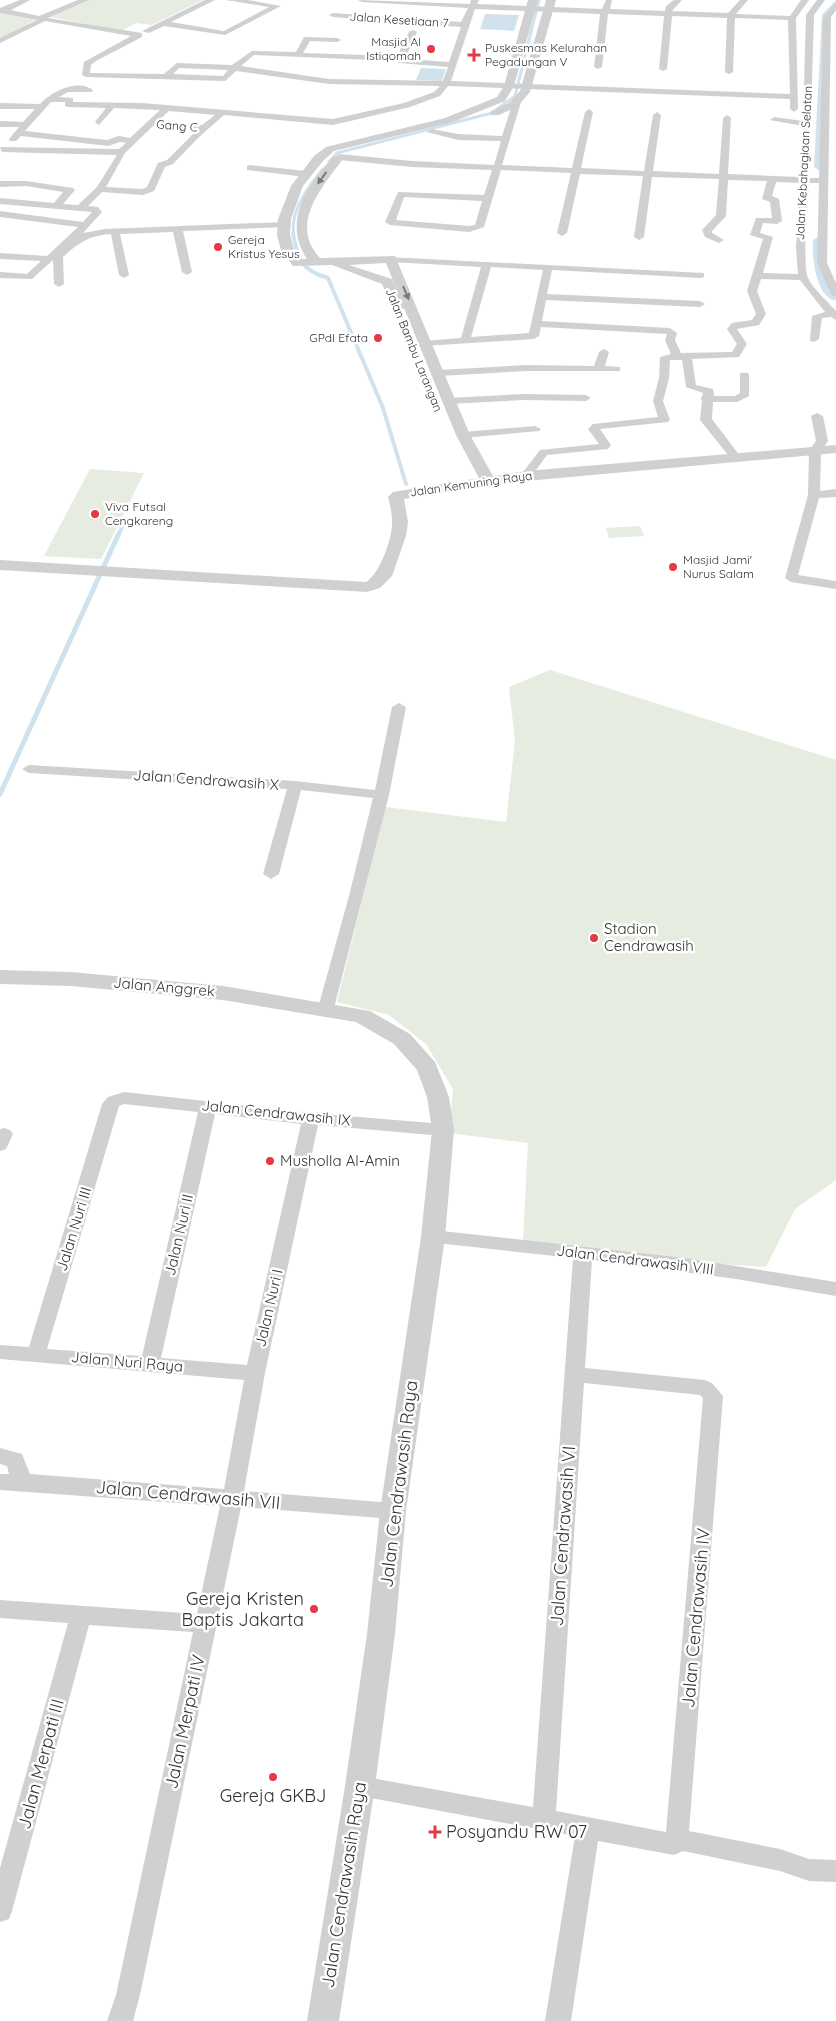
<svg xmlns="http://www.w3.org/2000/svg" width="836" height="2021" viewBox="0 0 836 2021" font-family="Quicksand,sans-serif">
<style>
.green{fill:#e6ecdf}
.water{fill:#cfe2ee}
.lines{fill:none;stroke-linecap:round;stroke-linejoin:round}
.stream-far2{stroke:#cfe2ee;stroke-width:3}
.stream-far1{stroke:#cfe2ee;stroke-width:4}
.stream{stroke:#cfe2ee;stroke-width:5}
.canal{fill:#cfe2ee;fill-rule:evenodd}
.minor{fill:#d0d0d0;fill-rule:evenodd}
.tertiary{fill:#d0d0d0;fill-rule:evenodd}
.oneway{fill:#7a7a7a}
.poi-dot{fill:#e63946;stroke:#fff;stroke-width:2}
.labels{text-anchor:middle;stroke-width:5;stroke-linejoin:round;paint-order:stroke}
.far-street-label{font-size:12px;fill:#333;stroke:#fff}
.far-poi-label{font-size:12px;fill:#333;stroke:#fff;text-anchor:start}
.street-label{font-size:15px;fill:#333;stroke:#fff}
.poi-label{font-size:15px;fill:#333;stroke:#fff;text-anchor:start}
.near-street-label{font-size:18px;fill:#333;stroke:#fff}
.near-poi-label{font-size:18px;fill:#333;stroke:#fff;text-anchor:end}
</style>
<rect width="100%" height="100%" fill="#fff"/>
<g class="green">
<polygon points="89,0 203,0 152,25 136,23 121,31 51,17"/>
<polygon points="0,13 35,20 0,39"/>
<polygon points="90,469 144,473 101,559 44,556"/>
<polygon points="640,526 644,536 609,538 606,528"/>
<polygon points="550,670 836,760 836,1180 795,1209 766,1267 720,1264 523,1241 528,1143 449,1133 453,1089 426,1044 389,1015 337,1002 385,807 506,822 515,741 509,687"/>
</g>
<g class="water">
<polygon points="485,14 519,15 514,31 480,29"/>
<polygon points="421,68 446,69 442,81 416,80"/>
</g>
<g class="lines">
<g class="stream-far2">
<polyline points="329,162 337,153 492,113 515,96 539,0"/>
<path d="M294,235c-5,-23 15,-49 29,-66"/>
</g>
<g class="stream-far1">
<path d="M293,234c5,26 8,36 35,44l55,130 23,76"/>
<polyline points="119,534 123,525"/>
</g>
<polyline class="stream" points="0,794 119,533"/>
<g class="canal">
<polygon points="836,0 836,9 830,15 827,66 824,167 819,170 814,167 822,15"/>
<path d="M818,237l5,3c0,11 0,21 3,32 3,11 10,18 10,29 -21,-5 -24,-44 -23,-61z"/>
</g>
<g class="minor">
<path d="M20,0h10l-19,10 28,6 39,-16h11l-41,18 94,15v4l-46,24 -5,4 -1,8 74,1 13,-11 55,2 20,-14 44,1 8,-15h3l30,1 4,2 -4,2 -27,-1 -7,12 94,3 12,-24 4,-2 4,2 -12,27 44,3 12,-35 -128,-10 -4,-2 4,-2 128,9 7,-14 -106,-6 -4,-2 112,4 1,-4h8l-2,4 125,5 4,-9h6l-2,9 55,2 1,-5 8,-6h8l-10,11 56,2 12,-13h8l-12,14 54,2 11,-16h8l-13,18 2,91 -4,3 -4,-3v-10l-342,-13 -8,10 -30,11 -77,18 -109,-10 -25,22 -26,27 -8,3 -11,24 -11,4 -41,-3 -14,14 10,1 4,5 -19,21 22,-4 178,-7 3,1v4l-103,4 9,41 -5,3 -5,-3 -9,-40 -53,2 9,41 -5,3 -5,-3 -8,-41c-21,1 -33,9 -48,23l1,27 -5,3 -5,-3 -1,-24 -21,19 -32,-1v-6l27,2 14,-13 -41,-2v-6l47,3 31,-29 -78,-10v-6l83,11 9,-10 -92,-8v-6l54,5 9,-11 -37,-6 -26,1v-6h26l47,7 2,2 -12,14 15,1 19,-18 20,-32 -115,-3 -2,-5 119,2 7,-6 -6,-1 -12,4 -87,-10 -5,5h-6l-1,-2 10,-12h-19v-6l23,1 12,-13h-35v-6l40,1c11,-12 37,-26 53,-14l-1,2h-24l-9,5 14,1v4l69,1 191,16 71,-16 30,-11 6,-6 -111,-2 -93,-13 -11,10 -139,-4 -4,-2 2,-13 47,-26 -86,-15 -45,22v-5l37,-18 -37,-7v-5zM475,9l125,5 -6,53 4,2 4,-2 6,-53 56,2 -5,53 4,2 4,-2 5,-53 55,2 -2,54 4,2 4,-2 2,-54 53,2 2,74 -339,-13zM254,55l141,6 4,2 49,4 -5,14 -114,-2 -88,-13zM179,68l49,2 -5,6 -50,-2zM51,102h14v4l3,1 38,1 -11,14 4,3 15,-17 46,2 -30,28 -11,-2 -12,4 -82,-9zM169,111l46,4 -13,10 -44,-4zM153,126l44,4 -30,30 -9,3 -11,24 -5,2 -36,-2 19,-34z"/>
<polygon points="205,0 215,0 171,22 224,31 269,7 226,0 248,0 281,6 225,35 164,26 149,33 142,31"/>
<path d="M817,0h8l-11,15 -5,163h10l4,-161 13,-14v7l-5,7 -4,246 9,20v14l-5,-3 -14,-31 2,-80h-10c-1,20 -7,78 -1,95 6,12 19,23 28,33v9l-5,-3 -9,1 -3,21 -5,3 -4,-1 2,-25 13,-4 -25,-32 -39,-1 -4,12 9,23 -7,11 -22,4 10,15 -8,13 -47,2 4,26 17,4 1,7h21l5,-3v-20h8l1,2v21l-12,6h-24l-1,17 28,37v4h-8l-32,-40 2,-19 -1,-2 2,-6 -17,-6 -4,-27h-12l-1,18 -6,23 7,19 -2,2 -68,7 11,16 -3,4 -61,6 -17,23h-8l-2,-2 20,-26 59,-6 -11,-15 5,-5 65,-7 -5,-16 6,-23 1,-21 11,-3 -6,-14 2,-6 -126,-7 -2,9 -5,3 -126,8 -1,-2 5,-3 49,-4 20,-71 -90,-5 -3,-1v-4l316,16v4l-3,1 -149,-8 -5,24 153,7 5,3 -5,3 -154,-7 -4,21 128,7 7,5 -2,7 6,13 51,-1 5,-8 -10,-15 5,-6 20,-3 4,-6 -9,-23 16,-52 -13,-4 6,-17h16l-2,-16 -8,-3 5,-18 -39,-1 -2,36 -14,15v2l12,7 -5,3 -14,-6 -3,-7 14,-15 3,-36 -67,-2 -8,60 -5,3 -5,-3 9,-61 -63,-2 -13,59 -5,3 -5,-3 14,-60 -70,-3 -17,57 -15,5 -79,-7 -5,-3 13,-30 86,3 8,-25 -80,-3 -73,-7 -4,-3 4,-3 73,7 82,4 7,-24 -43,-1 -31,-8 4,-3 27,5 44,2 11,-34 4,-2 4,2 -19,63 70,3 13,-56 4,-3 4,3 -12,56 63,3 9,-56 4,-3 4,3 -8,56 66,3 4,-56 4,-3 4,3 -3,56 72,3 3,-51 -33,-6 4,-3 29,4 3,-106zM776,182l24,1 -4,65 2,26 -35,-1 10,-36 -13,-4 3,-10 14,1 5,-3 -3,-22 -7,-3zM404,197l78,4 -7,24 -6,1 -73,-6zM491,267l52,3 -14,63 -58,4z"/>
<polygon points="250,165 306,171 310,174 306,177 247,170 247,166"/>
<polygon points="604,349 609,352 605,366 620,367 620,371 526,371 439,376 434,373 439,370 526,365 594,366 599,352"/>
<polygon points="523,394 586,395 591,398 586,401 523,400 449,404 444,401 449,398"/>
<polygon points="817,413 823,416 828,441 821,451 820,491 836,489 836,497 819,498 798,575 836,581 836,589 791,582 785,578 808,495 809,451 816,441 811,416"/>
<polygon points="535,426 541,429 539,431 463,438 457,435 463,432"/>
<polygon points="399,703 406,707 389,795 334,1008 332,1012 320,1012 318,1008 349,896 373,798 301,790 279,874 271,879 263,874 287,789 29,773 22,769 29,765 295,781 375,790 392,707"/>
<path d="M124,1092l187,21 132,11 6,2 3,4 -3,4 -6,2 -125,-11 -53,248 -21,118 149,12 7,2 3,6 -3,6 -7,2 -152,-12 -101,488 -7,26h-26l9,-26 77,-363 -104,-7 -77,286 -3,8 -9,3v-54l68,-245 -68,-5v-18l197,14 23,-108 -220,-16v-16h9l-2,-8 -7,-2v-16l22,6 8,20 194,15 20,-109 -244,-21v-14l29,2 73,-243 6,-7zM124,1104l74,8 -56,244 -95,-7 72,-243zM215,1114l86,10 -54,241 -86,-7z"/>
<polygon points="4,1128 10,1130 13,1134 6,1149 0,1151 0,1129"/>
<path d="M433,1230l252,28 151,24v14l-100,-17 -144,-19 -7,108 120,12 7,3 11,13 -34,435 91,18 29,10 27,1v22l-27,-1 -29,-10 -97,-20 -9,4 -76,-14 -27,180h-26l30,-185 -215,-40 -8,-3 -4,-7 4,-7 8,-3 173,31 40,-549 -146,-16 -3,-5 3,-5zM584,1383l116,12 3,3 -37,434 -110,-21z"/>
</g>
<g class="tertiary">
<path d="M528,0h10l-24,86 -9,15 -52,21 -119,29 -11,10 -20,25 -12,33 -1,16 4,15 7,9h6c-25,-37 0,-74 26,-102h8l2,2c-20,27 -55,65 -23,99l75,-2 75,179 23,41 33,-5 310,-26v8l-310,28 -122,18 4,23 -2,14 -14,40 -12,12 -13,4 -367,-22v-10l366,22c14,-8 27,-45 26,-61 0,-8 -2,-16 -4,-24l5,-5 86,-14 -23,-43 -52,-127 -6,3 -5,-1 -11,-26 -50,-19 -39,1 -12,-16 -4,-15 1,-16 13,-33 23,-30 12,-9 119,-29 52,-21 7,-11zM386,263l12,30 -6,-14 -43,-14z"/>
<polygon points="546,0 556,0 530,92 517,107 499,115 491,115 491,111 509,103 520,91"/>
<polygon points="0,970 71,972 223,986 370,1011 410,1034 435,1062 449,1097 454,1130 445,1237 406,1511 395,1634 375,1786 339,2021 307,2021 345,1786 367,1634 380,1511 421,1237 432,1130 427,1097 417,1070 394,1044 356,1022 223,1000 71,986 0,984"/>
</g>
</g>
<defs><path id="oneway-solid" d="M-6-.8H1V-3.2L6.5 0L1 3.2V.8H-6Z" transform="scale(1.25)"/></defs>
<g class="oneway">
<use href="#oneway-solid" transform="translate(322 178) rotate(126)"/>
<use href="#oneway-solid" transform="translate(406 293) rotate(67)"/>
</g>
<g class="poi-dot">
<circle cx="431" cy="49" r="5"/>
<path d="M471.5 47.5h5v5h5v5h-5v5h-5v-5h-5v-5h5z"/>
<circle cx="218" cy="247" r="5"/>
<circle cx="378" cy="338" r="5"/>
<circle cx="95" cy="514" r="5"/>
<circle cx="673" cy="567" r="5"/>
<circle cx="594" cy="938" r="5"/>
<circle cx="270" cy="1161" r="5"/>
<circle cx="314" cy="1609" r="5"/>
<circle cx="273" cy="1777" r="5"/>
<path d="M432.5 1824.5h5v5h5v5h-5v5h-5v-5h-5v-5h5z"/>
</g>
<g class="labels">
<g class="far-street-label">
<text transform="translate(399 20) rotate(4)" y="4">Jalan Kesetiaan 7</text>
<text transform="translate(177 126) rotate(5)" y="4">Gang C</text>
<text transform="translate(804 163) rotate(-87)" y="4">Jalan Kebahagiaan Selatan</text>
<text transform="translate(414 350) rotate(68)" y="4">Jalan Bambu Larangan</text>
<text transform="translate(471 484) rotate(-8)" y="4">Jalan Kemuning Raya</text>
</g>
<g class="far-poi-label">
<text x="421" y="46" text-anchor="end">Masjid Al<tspan x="421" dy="14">Istiqomah</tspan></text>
<text x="485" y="52">Puskesmas Kelurahan<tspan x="485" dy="14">Pegadungan V</tspan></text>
<text x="228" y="244">Gereja<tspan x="228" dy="14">Kristus Yesus</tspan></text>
<text x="368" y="342" text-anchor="end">GPdI Efata</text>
<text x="105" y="511">Viva Futsal<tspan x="105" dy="14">Cengkareng</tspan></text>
<text x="683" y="564">Masjid Jami'<tspan x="683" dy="14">Nurus Salam</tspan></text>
</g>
<g class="street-label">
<text transform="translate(206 780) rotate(4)" y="5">Jalan Cendrawasih X</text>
<text transform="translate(164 987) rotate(5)" y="5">Jalan Anggrek</text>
<text transform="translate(276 1113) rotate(6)" y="5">Jalan Cendrawasih IX</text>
<text transform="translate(74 1229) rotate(-73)" y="5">Jalan Nuri III</text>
<text transform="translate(179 1235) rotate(-77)" y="5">Jalan Nuri II</text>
<text transform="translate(635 1260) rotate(7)" y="5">Jalan Cendrawasih VIII</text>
<text transform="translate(269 1308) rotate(-77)" y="5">Jalan Nuri I</text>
<text transform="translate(127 1362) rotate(5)" y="5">Jalan Nuri Raya</text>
</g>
<g class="poi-label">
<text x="604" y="934">Stadion<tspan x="604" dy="17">Cendrawasih</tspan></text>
<text x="280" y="1166">Musholla Al-Amin</text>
</g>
<g class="near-street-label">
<text transform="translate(399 1484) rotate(-83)" y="6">Jalan Cendrawasih Raya</text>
<text transform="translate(188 1495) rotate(5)" y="6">Jalan Cendrawasih VII</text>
<text transform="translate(563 1536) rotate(-86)" y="6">Jalan Cendrawasih VI</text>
<text transform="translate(696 1618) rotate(-85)" y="6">Jalan Cendrawasih IV</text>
<text transform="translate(185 1722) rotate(-78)" y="6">Jalan Merpati IV</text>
<text transform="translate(41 1764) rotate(-75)" y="6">Jalan Merpati III</text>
<text transform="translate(344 1885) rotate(-81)" y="6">Jalan Cendrawasih Raya</text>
</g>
<g class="near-poi-label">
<text x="304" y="1605">Gereja Kristen<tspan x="304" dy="21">Baptis Jakarta</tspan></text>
<text x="273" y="1802" text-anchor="middle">Gereja GKBJ</text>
<text x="446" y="1838" text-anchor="start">Posyandu RW 07</text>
</g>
</g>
</svg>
